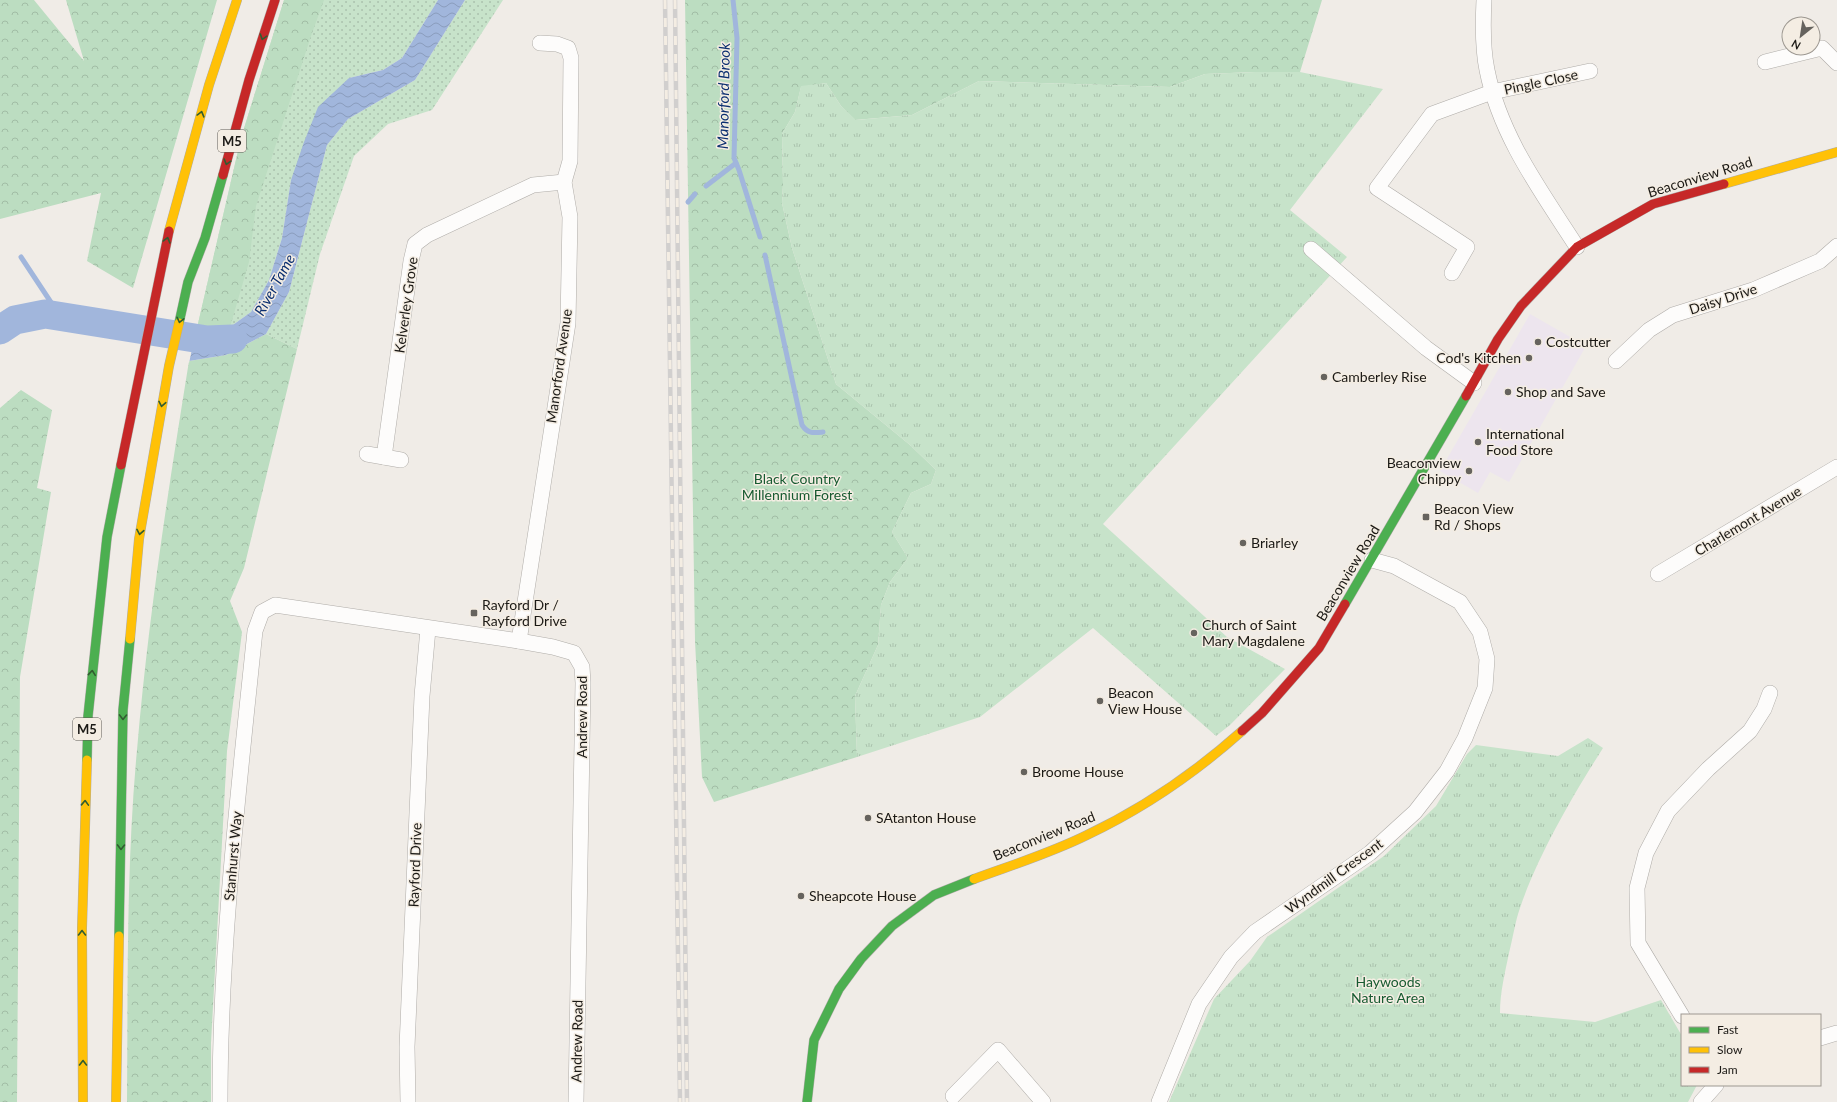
<svg xmlns="http://www.w3.org/2000/svg" width="1837" height="1102" viewBox="0 0 1837 1102" font-family="Lato,sans-serif">
<style>
.commercial{fill:#ede5ee}
.grass{fill:url(#grass-dots)}
.forest{fill:url(#forest-crowns)}
.park{fill:url(#park-tufts)}
.water{fill:url(#water-waves)}
.pier{fill:#f0ece7}
.lines{fill:none;stroke-linecap:round;stroke-linejoin:round}
.stream{stroke:#a1b6dc;stroke-width:5}
.river{stroke:#a1b6dc;stroke-width:29}
.street-casing{stroke:#afaca8;stroke-width:16}
.fast-casing{stroke:#afaca8;stroke-width:10}
.slow-casing{stroke:#afaca8;stroke-width:10}
.jam-casing{stroke:#afaca8;stroke-width:10}
.street{stroke:#fdfcfb;stroke-width:15}
.fast{stroke:#4caf50;stroke-width:9}
.slow{stroke:#ffc107;stroke-width:9}
.jam{stroke:#c62828;stroke-width:9}
.rail-casing{stroke:#d1cfce;stroke-width:4.5}
.rail{stroke:#f4ede3;stroke-width:3;stroke-dasharray:9;stroke-linecap:butt}
.oneway{stroke:#315c30}
.poi-dot{fill:#66635e;stroke:#f4ede3;stroke-width:1.5}
.labels{text-anchor:middle;stroke-width:3;stroke-linejoin:round;paint-order:stroke}
.shield{fill:#f4ede3;stroke:#5c5953;stroke-width:1}
.shield-label{font-size:13px;font-weight:bold;fill:#1b1915}
.street-label{font-size:14px;fill:#1b1915;stroke:#f4ede3}
.poi-label{font-size:14px;fill:#1b1915;stroke:#f4ede3;text-anchor:start}
.park-label{font-size:14px;fill:#165a30;stroke:#f4ede3}
.water-label{font-size:15px;font-style:italic;fill:#0b2f70;stroke:#f4ede3}
</style>
<defs>
<pattern id="grass-dots" width="8" height="8" patternUnits="userSpaceOnUse"><rect width="8" height="8" fill="#c7e3ca"/><path d="M2 2h.1M6 6h.1" fill="none" stroke="#aac2ad" stroke-width="1.8" stroke-linecap="round"/></pattern>
<pattern id="forest-crowns" width="20" height="18" patternUnits="userSpaceOnUse"><rect width="20" height="18" fill="#bcddc1"/><path d="M2 6a3 3 0 1 1 6 0M12 15a3 3 0 1 1 6 0" fill="none" stroke="#a1bda5"/></pattern>
<pattern id="park-tufts" width="24" height="20" patternUnits="userSpaceOnUse"><rect width="24" height="20" fill="#c7e3ca"/><path d="M3 7l-1-3M5 7V3M7 7l1-3M15 17l-1-3M17 17v-4M19 17l1-3" fill="none" stroke="#aac2ad"/></pattern>
<pattern id="water-waves" width="16" height="10" patternUnits="userSpaceOnUse"><rect width="16" height="10" fill="#a1b6dc"/><path d="M0 5q4-4 8 0t8 0" fill="none" stroke="#8a9cbc"/></pattern>
</defs>
<rect width="100%" height="100%" fill="#f0ece7"/>
<polygon class="commercial" points="1530,314 1586,346 1509,482 1490,472 1478,493 1440,471"/>
<g class="grass">
<polygon points="284,0 438,0 402,58 383,70 349,78 291,180 282,238 269,280 251,312 230,327 197,328 241,138"/>
<polygon points="465,0 503,0 432,110 388,124 354,156 320,254 297,349 266,334 289,292 327,145 348,119 415,80"/>
</g>
<g class="forest">
<polygon points="0,0 34,0 84,61 66,0 217,0 133,288 87,261 101,193 0,219"/>
<polygon points="284,0 324,0 311,36 256,206 249,262 230,327 197,328 241,138"/>
<polygon points="685,0 1322,0 1300,72 1255,72 1205,74 1170,87 979,81 912,115 855,120 841,106 826,83 801,87 795,112 782,134 783,184 782,203 792,248 836,384 910,445 936,470 931,484 911,493 892,532 908,558 890,582 881,605 878,645 855,696 857,757 714,802 702,777 695,641"/>
<path d="M266,334l31,15 -53,219 -14,33 12,31 -15,119 -16,292v59h-84c1,-117 -1,-235 10,-352 11,-130 31,-259 52,-389l37,-6z"/>
<polygon points="21,390 52,410 37,488 51,492 20,677 17,1102 0,1102 0,408"/>
</g>
<g class="park">
<polygon points="1255,72 1300,72 1383,89 1290,210 1347,257 1103,524 1227,637 1285,669 1230,725 1216,736 1093,628 980,717 857,757 855,696 878,645 881,605 890,582 908,558 892,532 911,493 931,484 936,470 910,445 836,384 792,248 782,203 783,184 782,134 795,112 801,86 826,83 841,106 856,120 912,115 979,81 1170,87 1205,74"/>
<path d="M1588,738l15,10c-30,47 -65,107 -83,160 -5,14 -7,30 -11,45 -4,20 -9,39 -9,60l95,9 66,-22 21,36v49h15l-9,17h-519l45,-103 36,-38 17,-24 117,-81 52,-50 31,-52 9,-9 82,11z"/>
</g>
<polygon class="water" points="438,0 465,0 415,80 348,119 327,145 289,292 266,334 226,355 189,361 197,328 230,327 251,312 269,280 282,238 291,180 304,142 318,107 349,78 383,70 402,58"/>
<polygon class="pier" points="197,326 189,363 187,361 195,328"/>
<g class="lines">
<g class="stream">
<polyline points="733,0 737,38 734,158 739,170 760,237"/>
<polyline points="706,186 736,163"/>
<polyline points="688,202 695,194"/>
<path d="M765,255l37,170c6,9 11,8 21,7"/>
<polyline points="21,257 60,316"/>
</g>
<polyline class="river" points="0,330 15,320 45,314 207,340 233,339"/>
<defs>
<g id="street">
<path d="M1484,0c-1,20 -1,51 3,70 13,66 54,121 90,177"/>
<polyline points="1765,62 1822,48 1837,63"/>
<polyline points="1311,249 1426,348 1474,383"/>
<polyline points="1452,273 1467,247 1377,188 1432,114 1492,92 1590,71"/>
<polyline points="1616,361 1649,330 1673,315 1753,290 1820,261 1837,246"/>
<polyline points="367,454 401,460"/>
<polyline points="384,457 411,261 415,244 427,235 533,185 564,182"/>
<polyline points="1658,574 1837,467"/>
<polyline points="519,641 568,323 570,217 564,182 570,161 571,58 568,48 557,44 540,43"/>
<polyline points="1682,1016 1638,943 1637,888 1646,853 1668,811 1708,769 1750,731 1764,709 1770,693"/>
<polyline points="1820,1038 1837,1033"/>
<polyline points="953,1096 998,1050 1043,1102"/>
<path d="M220,1102c0,-156 19,-316 35,-471l7,-19 13,-7 244,36 34,6 21,6 8,14 1,16 -7,419"/>
<polyline points="408,1102 407,1047 422,696 428,629"/>
<polyline points="1159,1102 1199,1004 1231,957 1255,932 1370,853 1415,812 1447,771 1465,738 1485,688 1487,659 1480,632 1460,602 1394,566 1372,560"/>
<polyline points="1701,1102 1716,1085"/>
</g>
<g id="fast">
<polyline points="179,323 188,282 205,238 223,175"/>
<polyline points="1345,604 1466,396"/>
<polyline points="87,760 88,716 107,537 121,465"/>
<polyline points="119,936 123,710 130,639"/>
<polyline points="807,1102 814,1040 839,989 861,959 892,926 934,895 974,879"/>
</g>
<g id="slow">
<polyline points="1724,184 1837,152"/>
<polyline points="169,231 209,85 237,0"/>
<polyline points="130,639 139,539 169,366 179,323"/>
<path d="M974,879c38,-14 77,-26 113,-44 57,-27 108,-62 155,-104"/>
<polyline points="83,1102 82,928 87,760"/>
<polyline points="116,1102 119,936"/>
</g>
<g id="jam">
<polyline points="223,175 249,80 275,0"/>
<polyline points="1466,396 1498,339 1521,306 1577,247 1653,204 1724,184"/>
<polyline points="121,465 169,231"/>
<polyline points="1242,731 1262,713 1319,648 1345,604"/>
</g>
</defs>
<use href="#street" class="street-casing"/>
<use href="#fast" class="fast-casing"/>
<use href="#slow" class="slow-casing"/>
<use href="#jam" class="jam-casing"/>
<use href="#street" class="street"/>
<use href="#fast" class="fast"/>
<use href="#slow" class="slow"/>
<use href="#jam" class="jam"/>
<defs>
<g id="rail">
<polyline points="665,0 680,1102"/>
<polyline points="675,0 687,1102"/>
</g>
</defs>
<use href="#rail" class="rail-casing"/>
<use href="#rail" class="rail"/>
</g>
<defs><path id="oneway-chevron" d="M-2-3.5L2.5 0L-2 3.5" fill="none" stroke-width="1.6" stroke-linecap="round" stroke-linejoin="round"/></defs>
<g class="oneway">
<use href="#oneway-chevron" transform="translate(263 37) rotate(108)"/>
<use href="#oneway-chevron" transform="translate(201 114) rotate(-75)"/>
<use href="#oneway-chevron" transform="translate(227 162) rotate(106)"/>
<use href="#oneway-chevron" transform="translate(167 240) rotate(-75)"/>
<use href="#oneway-chevron" transform="translate(180 320) rotate(103)"/>
<use href="#oneway-chevron" transform="translate(162 404) rotate(101)"/>
<use href="#oneway-chevron" transform="translate(140 532) rotate(100)"/>
<use href="#oneway-chevron" transform="translate(92 673) rotate(-84)"/>
<use href="#oneway-chevron" transform="translate(123 717) rotate(91)"/>
<use href="#oneway-chevron" transform="translate(85 803) rotate(-88)"/>
<use href="#oneway-chevron" transform="translate(121 847) rotate(91)"/>
<use href="#oneway-chevron" transform="translate(82 933) rotate(-90)"/>
<use href="#oneway-chevron" transform="translate(83 1063) rotate(-90)"/>
</g>
<g class="poi-dot">
<circle cx="1538" cy="342" r="4"/>
<circle cx="1529" cy="358" r="4"/>
<circle cx="1324" cy="377" r="4"/>
<circle cx="1508" cy="392" r="4"/>
<circle cx="1478" cy="442" r="4"/>
<circle cx="1469" cy="471" r="4"/>
<rect x="1422" y="513" width="8" height="8" rx="2"/>
<circle cx="1243" cy="543" r="4"/>
<rect x="470" y="609" width="8" height="8" rx="2"/>
<circle cx="1194" cy="633" r="4"/>
<circle cx="1100" cy="701" r="4"/>
<circle cx="1024" cy="772" r="4"/>
<circle cx="868" cy="818" r="4"/>
<circle cx="801" cy="896" r="4"/>
</g>
<g class="labels">
<g class="shield">
<rect x="218" y="130" width="28" height="22" rx="3"/>
<rect x="73" y="718" width="28" height="22" rx="3"/>
</g>
<g class="shield-label">
<text x="232" y="146">M5</text>
<text x="87" y="734">M5</text>
</g>
<g class="street-label">
<text transform="translate(1541 82) rotate(-12)" y="5">Pingle Close</text>
<text transform="translate(1700 177) rotate(-17)" y="5">Beaconview Road</text>
<text transform="translate(1723 299) rotate(-18)" y="5">Daisy Drive</text>
<text transform="translate(406 305) rotate(-82)" y="5">Kelverley Grove</text>
<text transform="translate(559 366) rotate(-82)" y="5">Manorford Avenue</text>
<text transform="translate(1748 521) rotate(-31)" y="5">Charlemont Avenue</text>
<text transform="translate(1348 573) rotate(-59)" y="5">Beaconview Road</text>
<text transform="translate(582 717) rotate(-90)" y="5">Andrew Road</text>
<text transform="translate(1044 836) rotate(-22)" y="5">Beaconview Road</text>
<text transform="translate(233 856) rotate(-85)" y="5">Stanhurst Way</text>
<text transform="translate(415 865) rotate(-88)" y="5">Rayford Drive</text>
<text transform="translate(1334 876) rotate(-36)" y="5">Wyndmill Crescent</text>
<text transform="translate(577 1041) rotate(-89)" y="5">Andrew Road</text>
</g>
<g class="poi-label">
<text x="1546" y="347">Costcutter</text>
<text x="1521" y="363" text-anchor="end">Cod's Kitchen</text>
<text x="1332" y="382">Camberley Rise</text>
<text x="1516" y="397">Shop and Save</text>
<text x="1486" y="439">International<tspan x="1486" dy="16">Food Store</tspan></text>
<text x="1461" y="468" text-anchor="end">Beaconview<tspan x="1461" dy="16">Chippy</tspan></text>
<text x="1434" y="514">Beacon View<tspan x="1434" dy="16">Rd / Shops</tspan></text>
<text x="1251" y="548">Briarley</text>
<text x="482" y="610">Rayford Dr /<tspan x="482" dy="16">Rayford Drive</tspan></text>
<text x="1202" y="630">Church of Saint<tspan x="1202" dy="16">Mary Magdalene</tspan></text>
<text x="1108" y="698">Beacon<tspan x="1108" dy="16">View House</tspan></text>
<text x="1032" y="777">Broome House</text>
<text x="876" y="823">SAtanton House</text>
<text x="809" y="901">Sheapcote House</text>
</g>
<g class="park-label">
<text x="797" y="484">Black Country<tspan x="797" dy="16">Millennium Forest</tspan></text>
<text x="1388" y="987">Haywoods<tspan x="1388" dy="16">Nature Area</tspan></text>
</g>
<g class="water-label">
<text transform="translate(724 96) rotate(-89)" y="5">Manorford Brook</text>
<text transform="translate(275 285) rotate(-61)" y="5">River Tame</text>
</g>
</g>
<rect x="1681" y="1014" width="140" height="72" fill="#f4ede3" stroke="#9d9891"/>
<rect x="1689" y="1027" width="20" height="6" fill="#4caf50" stroke="#9d9891"/>
<text x="1717" y="1034" font-size="12" fill="#1b1915">Fast</text>
<rect x="1689" y="1047" width="20" height="6" fill="#ffc107" stroke="#9d9891"/>
<text x="1717" y="1054" font-size="12" fill="#1b1915">Slow</text>
<rect x="1689" y="1067" width="20" height="6" fill="#c62828" stroke="#9d9891"/>
<text x="1717" y="1074" font-size="12" fill="#1b1915">Jam</text>
<g transform="translate(1801 36) rotate(210)"><circle r="19" fill="#f4ede3" stroke="#9d9891"/>
<path d="M0-3L7 15L0 10L-7 15Z" fill="#66635e"/>
<text y="-6" font-size="11" font-weight="bold" text-anchor="middle" fill="#1b1915">N</text>
</g>
</svg>
